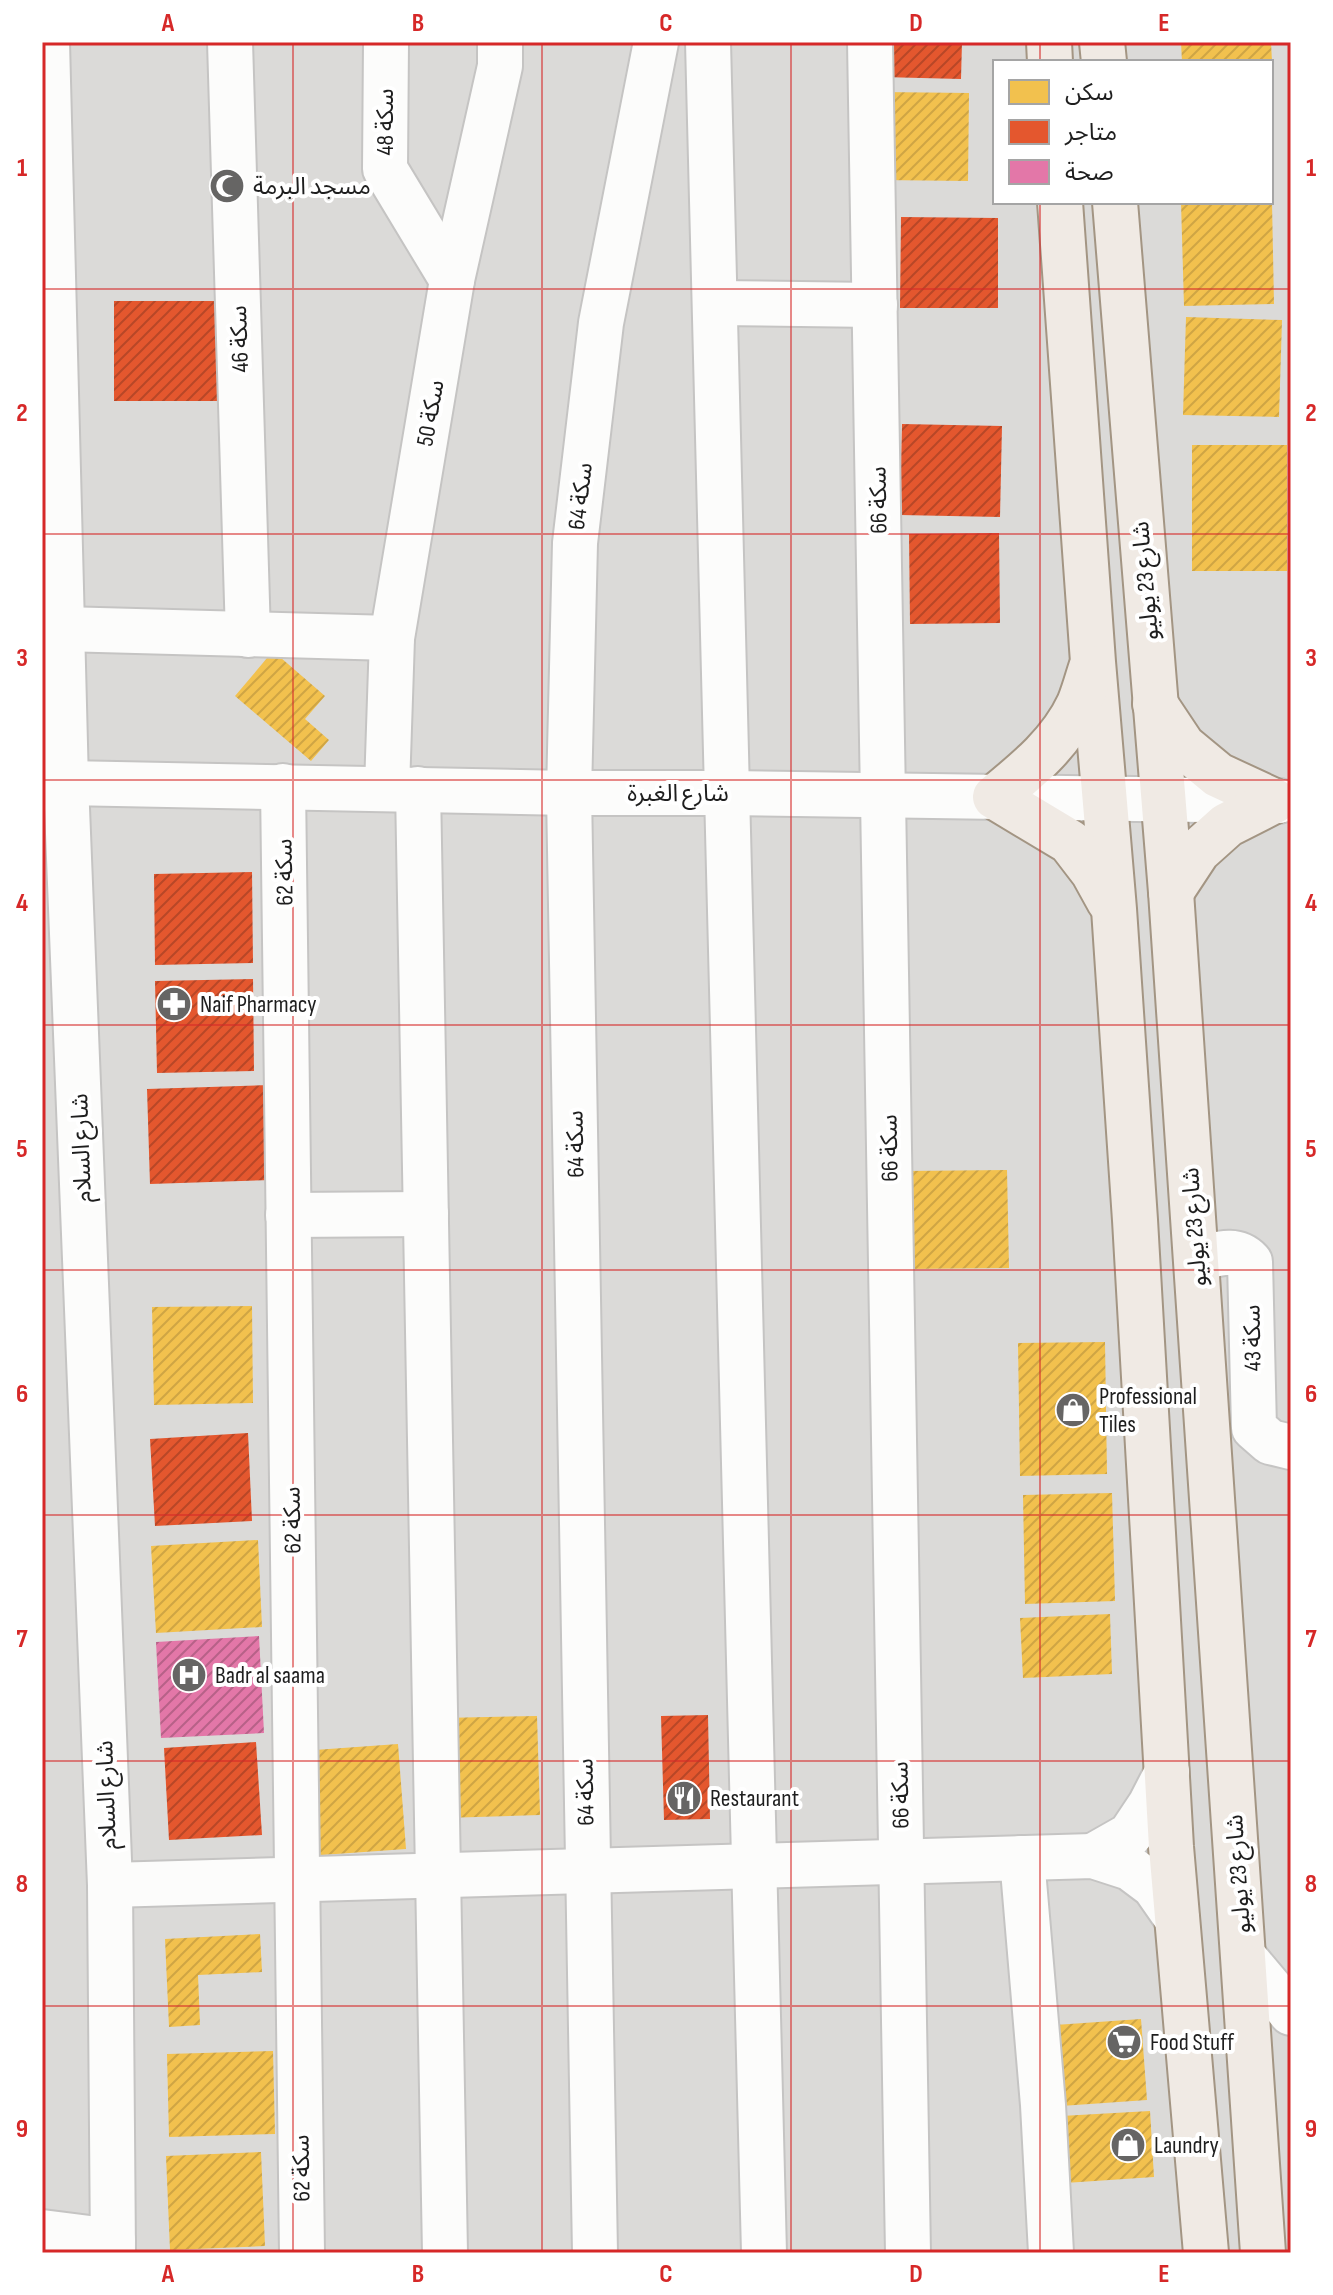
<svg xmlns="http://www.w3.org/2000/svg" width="1333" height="2295" viewBox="0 0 1333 2295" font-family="'Sofia Sans Condensed','Noto Sans Arabic',sans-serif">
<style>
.residential{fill:#dbdad8;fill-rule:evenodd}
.homes{fill:url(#homes-hatch)}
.shops{fill:url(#shops-hatch)}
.health{fill:url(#health-hatch)}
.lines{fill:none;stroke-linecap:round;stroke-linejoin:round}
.minor-casing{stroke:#c5c4c3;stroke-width:48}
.major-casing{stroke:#a39583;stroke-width:48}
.minor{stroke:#fcfcfb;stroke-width:44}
.major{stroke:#f0eae4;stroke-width:44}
.grid{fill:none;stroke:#d62828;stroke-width:2;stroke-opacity:0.55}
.labels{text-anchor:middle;stroke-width:8;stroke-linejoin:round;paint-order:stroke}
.street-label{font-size:24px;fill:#1e1e1e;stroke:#fff}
.poi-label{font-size:24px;fill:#1e1e1e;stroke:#fff;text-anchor:start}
.neatline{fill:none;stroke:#d62828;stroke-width:3}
.grid-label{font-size:26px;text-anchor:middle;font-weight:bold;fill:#d62828}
</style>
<defs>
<pattern id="homes-hatch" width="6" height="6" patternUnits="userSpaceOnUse" patternTransform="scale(2)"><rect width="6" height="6" fill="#f2c14e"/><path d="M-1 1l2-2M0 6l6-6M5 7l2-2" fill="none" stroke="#cfa544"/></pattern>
<pattern id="shops-hatch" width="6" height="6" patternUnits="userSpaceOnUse" patternTransform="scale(2)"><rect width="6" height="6" fill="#e4572e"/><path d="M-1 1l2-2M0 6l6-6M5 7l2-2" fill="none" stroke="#b84727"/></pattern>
<pattern id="health-hatch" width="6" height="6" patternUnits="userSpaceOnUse" patternTransform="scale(2)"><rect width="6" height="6" fill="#e377a8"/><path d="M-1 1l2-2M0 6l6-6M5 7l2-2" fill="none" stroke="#b76188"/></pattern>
</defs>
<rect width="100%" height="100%" fill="#eceae7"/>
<path class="residential" d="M42,42h1249v2211h-1249zM995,62h276v140h-276z"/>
<g class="homes">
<polygon points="1181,42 1271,42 1272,62 1182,62"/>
<polygon points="881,92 969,93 968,181 880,180"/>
<polygon points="1181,202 1272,202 1274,304 1184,306"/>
<polygon points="1186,317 1282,320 1279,417 1183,415"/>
<rect x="1192" y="445" width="95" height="126"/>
<polygon points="273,651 325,696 305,719 329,740 311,761 235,696"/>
<polygon points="1007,1170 1009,1268 906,1269 905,1171"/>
<polygon points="252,1306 253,1403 154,1405 152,1307"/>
<polygon points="1105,1342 1107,1474 1020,1476 1018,1343"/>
<polygon points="1112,1493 1115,1601 1025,1604 1023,1495"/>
<polygon points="258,1540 262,1627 156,1633 151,1546"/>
<polygon points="1110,1614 1112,1674 1023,1678 1020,1618"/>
<polygon points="537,1716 540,1815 444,1818 442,1718"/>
<polygon points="398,1744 406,1849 308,1856 301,1751"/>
<polygon points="260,1934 262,1972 198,1975 200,2025 169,2027 165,1939"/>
<polygon points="1141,2019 1147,2100 1061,2106 1055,2025"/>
<polygon points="273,2051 275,2134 169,2137 167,2054"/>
<polygon points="1150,2111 1154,2177 1065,2183 1061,2116"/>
<polygon points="261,2152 265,2246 170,2250 166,2156"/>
</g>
<g class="shops">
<polygon points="882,42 962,42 961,79 881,77"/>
<polygon points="901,217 998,218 998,308 900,308"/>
<rect x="114" y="301" width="106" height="100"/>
<polygon points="902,424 1002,426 1000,517 900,515"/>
<polygon points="999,533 1000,623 910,624 909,534"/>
<polygon points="252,872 253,963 155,965 154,874"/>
<polygon points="253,979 254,1071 157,1073 155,981"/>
<polygon points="270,1085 273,1180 150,1184 147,1089"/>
<polygon points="248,1433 252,1521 155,1526 150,1439"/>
<polygon points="708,1715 710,1819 664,1820 661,1716"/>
<polygon points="256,1742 262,1835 169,1840 164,1748"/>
</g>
<polygon class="health" points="259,1636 264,1733 161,1738 156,1642"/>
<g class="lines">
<defs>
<g id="minor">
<polyline points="47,42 66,783 110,1885 113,2253"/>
<polyline points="230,42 248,635"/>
<polyline points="386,42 385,169 452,280"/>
<polyline points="708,42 764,2253"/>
<polyline points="870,42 908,2253"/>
<polyline points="715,303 875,305"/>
<polyline points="62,629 392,638"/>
<polyline points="66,783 569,793 726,793 1279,801"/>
<polyline points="283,786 302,2253"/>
<polyline points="387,788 392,638 452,280 500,66 500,42"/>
<polyline points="418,789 445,2253"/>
<polyline points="288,1215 426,1214"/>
<path d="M1197,1259c19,-4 38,-13 53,3l4,166 16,14 21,5"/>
<polyline points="1093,1856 1130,1835 1150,1805 1167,1772"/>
<polyline points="1022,1858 1043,2105 1051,2253"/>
<polyline points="110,1885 1093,1856 1130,1868 1154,1886 1177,1919"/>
<polyline points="1244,1957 1291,2013"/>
<polyline points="42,2232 113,2241"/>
<polyline points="595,2253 569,793 575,543 601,323 656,42"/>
</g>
<g id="major">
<polyline points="1049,42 1050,62"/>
<polyline points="1102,42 1104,62"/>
<polyline points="1060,202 1093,662 1114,909 1135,1220 1171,1847 1206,2253"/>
<polyline points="1115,202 1171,892 1263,2253"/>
<path d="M1091,668c-4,12 -7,24 -12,36 -18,39 -51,66 -84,93l75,45 23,30 16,29"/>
<polyline points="1155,704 1183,746 1218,775 1274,801"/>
<polyline points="1171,892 1198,851 1227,825 1274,801"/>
</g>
</defs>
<use href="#minor" class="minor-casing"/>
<use href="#major" class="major-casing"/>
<use href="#minor" class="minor"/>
<use href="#major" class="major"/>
</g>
<path class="grid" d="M293,42v2211M542,42v2211M791,42v2211M1040,42v20M1040,202v2051M42,289h1249M42,534h1249M42,780h1249M42,1025h1249M42,1270h1249M42,1515h1249M42,1761h1249M42,2006h1249"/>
<defs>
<symbol id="mosque-disc" viewBox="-11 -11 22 22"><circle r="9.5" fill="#666564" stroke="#fff"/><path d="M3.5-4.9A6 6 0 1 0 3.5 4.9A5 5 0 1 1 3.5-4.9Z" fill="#fff"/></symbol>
<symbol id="pharmacy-disc" viewBox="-11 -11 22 22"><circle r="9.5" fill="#666564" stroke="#fff"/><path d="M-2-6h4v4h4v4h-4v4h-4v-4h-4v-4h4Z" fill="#fff"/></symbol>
<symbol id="shop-disc" viewBox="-11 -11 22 22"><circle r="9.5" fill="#666564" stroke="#fff"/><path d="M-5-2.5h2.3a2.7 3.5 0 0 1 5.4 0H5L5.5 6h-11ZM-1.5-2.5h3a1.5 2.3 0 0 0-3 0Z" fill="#fff"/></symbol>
<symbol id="hospital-disc" viewBox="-11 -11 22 22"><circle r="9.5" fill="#666564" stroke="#fff"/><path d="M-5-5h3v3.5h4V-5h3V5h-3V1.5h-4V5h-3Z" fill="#fff"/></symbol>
<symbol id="restaurant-disc" viewBox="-11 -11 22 22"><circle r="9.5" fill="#666564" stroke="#fff"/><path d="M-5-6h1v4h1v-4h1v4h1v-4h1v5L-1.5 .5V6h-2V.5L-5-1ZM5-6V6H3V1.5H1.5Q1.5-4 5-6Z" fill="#fff"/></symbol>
<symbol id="supermarket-disc" viewBox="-11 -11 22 22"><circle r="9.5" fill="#666564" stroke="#fff"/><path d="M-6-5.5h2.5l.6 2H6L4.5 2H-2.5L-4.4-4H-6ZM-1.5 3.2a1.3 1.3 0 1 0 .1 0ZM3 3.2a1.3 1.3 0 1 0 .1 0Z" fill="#fff"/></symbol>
</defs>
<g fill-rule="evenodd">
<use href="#mosque-disc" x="207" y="166" width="40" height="40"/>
<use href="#pharmacy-disc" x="154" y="984" width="40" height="40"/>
<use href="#shop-disc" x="1053" y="1390" width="40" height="40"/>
<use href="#hospital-disc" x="169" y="1655" width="40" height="40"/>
<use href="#restaurant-disc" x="664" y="1778" width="40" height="40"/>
<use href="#supermarket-disc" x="1104" y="2022" width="40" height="40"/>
<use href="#shop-disc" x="1108" y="2125" width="40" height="40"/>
</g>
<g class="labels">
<g class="street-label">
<text transform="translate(385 122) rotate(-90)" y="8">سكة 48</text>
<text transform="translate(239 339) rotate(-92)" y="8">سكة 46</text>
<text transform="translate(430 413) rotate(-80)" y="8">سكة 50</text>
<text transform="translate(580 496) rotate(-83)" y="8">سكة 64</text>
<text transform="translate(878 500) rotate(-91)" y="8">سكة 66</text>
<text transform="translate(1145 581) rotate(-95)" y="8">شارع 23 يوليو</text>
<text x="678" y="801">شارع الغبرة</text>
<text transform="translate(284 872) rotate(-91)" y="8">سكة 62</text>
<text transform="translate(575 1144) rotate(-91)" y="8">سكة 64</text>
<text transform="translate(81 1148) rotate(-92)" y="8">شارع السلام</text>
<text transform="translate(889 1148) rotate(-91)" y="8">سكة 66</text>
<text transform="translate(1194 1227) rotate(-94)" y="8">شارع 23 يوليو</text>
<text transform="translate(1252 1338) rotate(-91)" y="8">سكة 43</text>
<text transform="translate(292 1520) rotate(-91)" y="8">سكة 62</text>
<text transform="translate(585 1792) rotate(-91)" y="8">سكة 64</text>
<text transform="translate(106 1795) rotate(-92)" y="8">شارع السلام</text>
<text transform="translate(900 1795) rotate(-91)" y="8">سكة 66</text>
<text transform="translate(1238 1874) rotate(-94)" y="8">شارع 23 يوليو</text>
<text transform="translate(301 2168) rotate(-91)" y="8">سكة 62</text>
</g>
<g class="poi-label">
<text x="253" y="194">مسجد البرمة</text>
<text x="200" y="1012">Naif Pharmacy</text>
<text x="1099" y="1404">Professional<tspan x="1099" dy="28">Tiles</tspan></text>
<text x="215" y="1683">Badr al saama</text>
<text x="710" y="1806">Restaurant</text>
<text x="1150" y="2050">Food Stuff</text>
<text x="1154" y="2153">Laundry</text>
</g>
</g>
<rect width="1333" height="2295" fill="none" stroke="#ffffff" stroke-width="88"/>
<rect x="993" y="60" width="280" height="144" fill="#ffffff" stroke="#a5a5a5" stroke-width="2"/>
<rect x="1009" y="80" width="40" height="24" fill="#f2c14e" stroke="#a5a5a5" stroke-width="2"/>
<text x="1065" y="100" font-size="24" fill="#1e1e1e">سكن</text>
<rect x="1009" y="120" width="40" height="24" fill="#e4572e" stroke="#a5a5a5" stroke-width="2"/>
<text x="1065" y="140" font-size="24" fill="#1e1e1e">متاجر</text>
<rect x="1009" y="160" width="40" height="24" fill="#e377a8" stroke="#a5a5a5" stroke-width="2"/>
<text x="1065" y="180" font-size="24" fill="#1e1e1e">صحة</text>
<rect x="44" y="44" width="1245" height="2207" class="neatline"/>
<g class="grid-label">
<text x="168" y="31">A</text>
<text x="418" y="31">B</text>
<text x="666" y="31">C</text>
<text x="916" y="31">D</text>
<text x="1164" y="31">E</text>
<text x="22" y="176">1</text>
<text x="1311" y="176">1</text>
<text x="22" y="421">2</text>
<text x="1311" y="421">2</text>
<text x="22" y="666">3</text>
<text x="1311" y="666">3</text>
<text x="22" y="911">4</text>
<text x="1311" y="911">4</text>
<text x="22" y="1157">5</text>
<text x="1311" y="1157">5</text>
<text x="22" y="1402">6</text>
<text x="1311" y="1402">6</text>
<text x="22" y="1647">7</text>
<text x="1311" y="1647">7</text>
<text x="22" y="1892">8</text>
<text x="1311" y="1892">8</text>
<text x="22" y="2137">9</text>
<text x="1311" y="2137">9</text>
<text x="168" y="2282">A</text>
<text x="418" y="2282">B</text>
<text x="666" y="2282">C</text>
<text x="916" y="2282">D</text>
<text x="1164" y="2282">E</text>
</g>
</svg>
